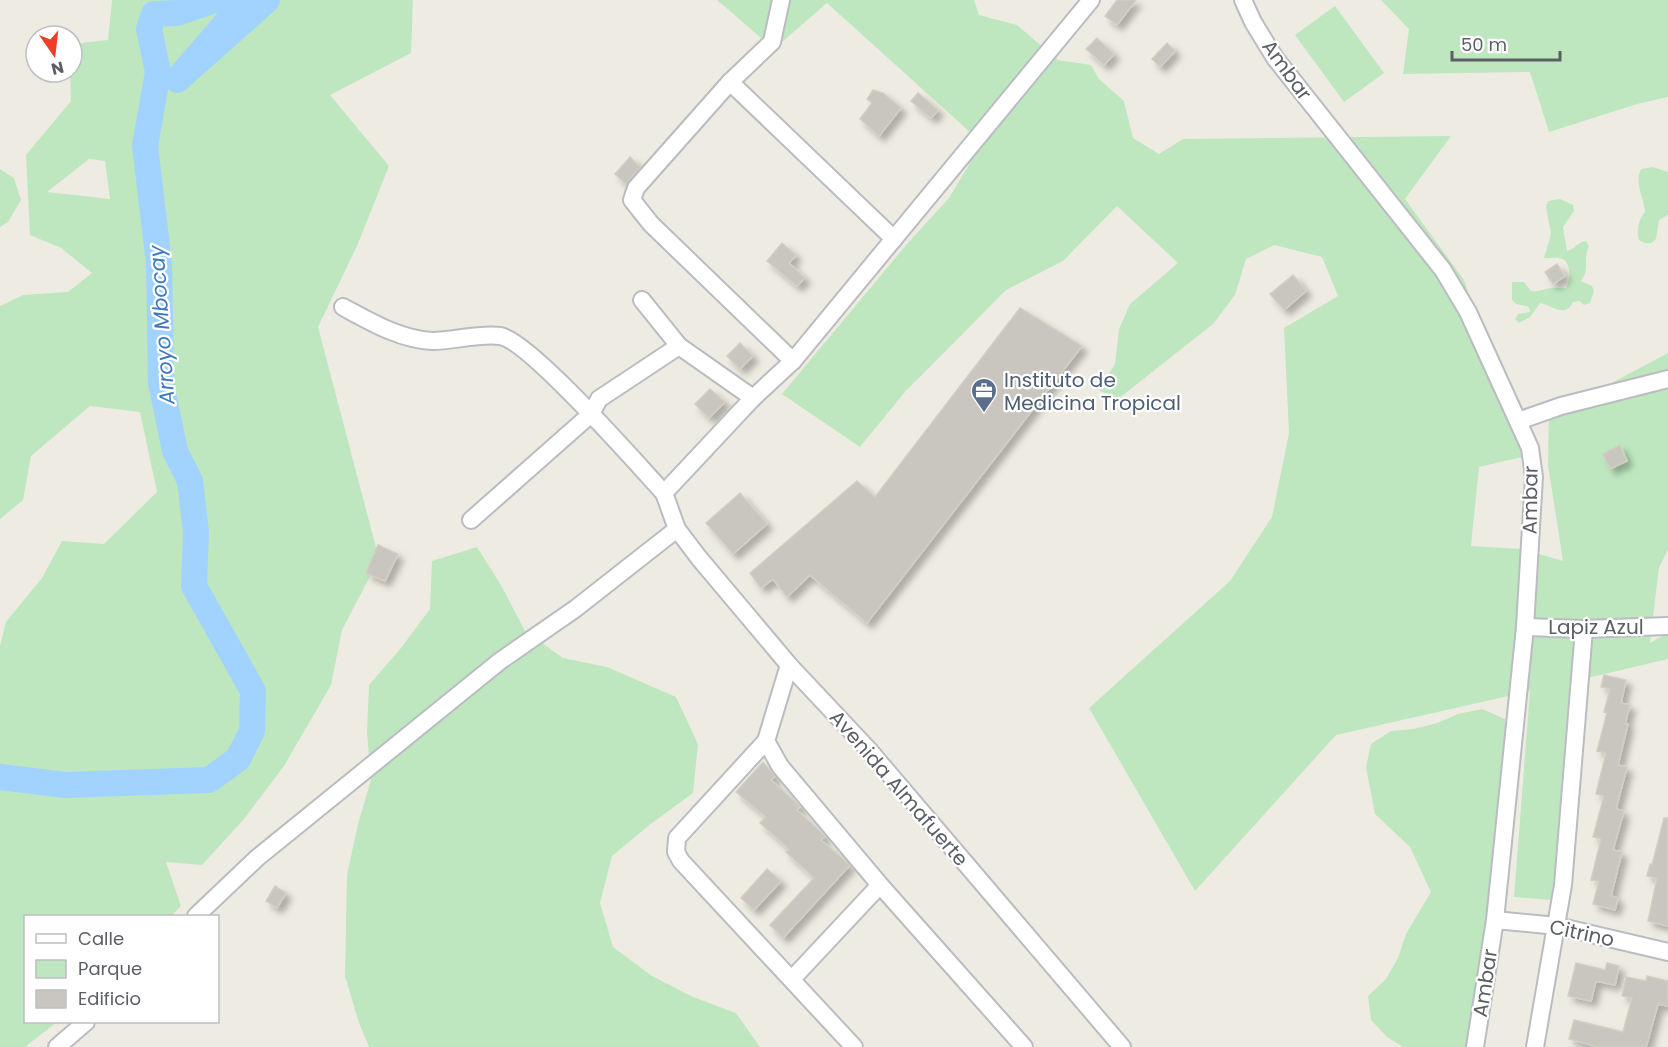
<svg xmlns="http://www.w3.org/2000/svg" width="1668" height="1047" viewBox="0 0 1668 1047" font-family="Poppins,sans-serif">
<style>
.green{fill:#bee7bf;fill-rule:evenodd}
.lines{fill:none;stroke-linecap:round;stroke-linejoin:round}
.river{stroke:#a2d3ff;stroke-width:26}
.building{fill:#c9c6c0;stroke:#d3cec1;stroke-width:1.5;filter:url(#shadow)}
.minor-casing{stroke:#babcc2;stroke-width:20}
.minor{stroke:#fff;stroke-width:16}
.labels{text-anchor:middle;stroke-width:4.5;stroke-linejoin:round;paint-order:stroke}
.street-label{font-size:20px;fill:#5b5e64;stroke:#fff}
.service-label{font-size:20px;fill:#4e5e75;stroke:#fff;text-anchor:start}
.water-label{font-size:21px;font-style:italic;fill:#3d78be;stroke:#fff}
</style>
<defs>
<filter id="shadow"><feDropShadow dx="5.5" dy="5.5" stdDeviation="3" flood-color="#0004"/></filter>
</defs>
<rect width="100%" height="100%" fill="#eeece2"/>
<g class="green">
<path d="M112,0h301l-2,53 -81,42 59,71 -32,80 -39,81 61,232 -37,71 -11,55 -47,81 -40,53 -42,46 -36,-3 15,44 -10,10h-145v106h31l-32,25h-25v-401l6,-24 36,-44 20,-37 42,3 53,-52 -17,-80 -50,-6 -59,50 -8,44 -23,19v-213l23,-11 45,-3 24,-19 -31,-25 -31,-13 -4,-80 45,-54 -1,-29h2v-28l36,-4zM89,159l16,2 5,38 -63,-7z"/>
<polygon points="717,0 974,0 979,15 1017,25 1058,60 1091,65 1099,79 1124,101 1133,138 1159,154 1183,139 1451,136 1405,199 1464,280 1526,456 1479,467 1471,546 1522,549 1563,561 1548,465 1549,406 1604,387 1668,353 1668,550 1659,567 1650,643 1668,633 1668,659 1570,682 1552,900 1514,897 1530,691 1336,735 1195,891 1089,708 1230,581 1272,517 1289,433 1284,328 1338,296 1322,257 1274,245 1246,259 1235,295 1213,324 1118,399 1098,390 1115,364 1119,329 1130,304 1178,263 1117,206 1063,261 1006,290 905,392 860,447 782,394 907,244 949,198 982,143 827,3 774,49"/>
<polygon points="1381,0 1668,0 1668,97 1637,104 1549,132 1530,72 1403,74 1409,29"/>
<polygon points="1335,6 1384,73 1344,102 1295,35"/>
<path d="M1653,167l15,5v43l-9,5 -3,19 -5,4h-6l-6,-3c-3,-9 0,-21 6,-28 -1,-16 -11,-27 -4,-43z"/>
<polygon points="0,169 14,178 21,200 8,222 0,227"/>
<path d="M1560,199l13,6 1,6 -11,16 4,24c8,-2 10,-9 19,-10l3,5c-6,12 1,25 -8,35l11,5 2,5 -4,12 -6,2 -5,-4 -6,1c-8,17 -21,3 -33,1l-10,14 -11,6 -4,-4 3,-5 12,-2 -1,-5 -13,-3 -4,-4v-18h12l7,9c8,1 13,-2 20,-3 6,-1 9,1 15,0 5,-8 6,-28 -7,-30 -5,-1 -10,1 -15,0l7,-24 -5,-27 2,-6z"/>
<polygon points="477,547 502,587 525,631 563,658 607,667 676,697 698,744 693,793 652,823 612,856 600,903 613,947 652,976 693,997 736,1013 760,1047 369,1047 359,1023 345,976 347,875 358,824 371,780 367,733 369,685 401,648 430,609 432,561"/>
<polygon points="1482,709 1505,719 1505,790 1469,1047 1403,1047 1387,1037 1371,1020 1368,996 1386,979 1398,958 1406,934 1431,892 1410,847 1375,814 1366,767 1371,744 1391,731 1413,729 1437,723 1458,714"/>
</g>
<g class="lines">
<g class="river">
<polyline points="246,0 177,80 267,0"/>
<polyline points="0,777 65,785 209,780 238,759 252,731 253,691 194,586 196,532 190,481 175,451 161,383 159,263 145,146 158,72 149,29 154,14 177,13 215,0"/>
</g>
</g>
<g class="building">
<polygon points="1117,0 1136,0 1117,25 1105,16"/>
<polygon points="1097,38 1114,54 1104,65 1086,49"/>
<polygon points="1167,43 1175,51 1160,67 1152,59"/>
<polygon points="873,90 883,93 901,108 879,136 860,119 872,103 867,99"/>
<polygon points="918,93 938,110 931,118 911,101"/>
<polygon points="630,157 640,167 626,184 615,174"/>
<polygon points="782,243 796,255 789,263 805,278 797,286 767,261"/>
<polygon points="1557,264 1565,276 1553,284 1545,272"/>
<polygon points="1293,275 1306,291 1284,310 1270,294"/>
<polygon points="1020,308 1082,346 867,623 810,575 787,597 773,579 761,588 750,573 857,481 875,497"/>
<polygon points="740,343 753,356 740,369 727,356"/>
<polygon points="710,389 725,402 709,418 695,404"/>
<polygon points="1620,445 1627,461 1610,469 1603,454"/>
<polygon points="740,493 767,524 733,554 706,523"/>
<polygon points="378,545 398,554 385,581 366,573"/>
<polygon points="1604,675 1626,680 1621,703 1630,705 1625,724 1628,724 1618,765 1627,767 1616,809 1624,811 1613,850 1622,852 1611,896 1618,898 1615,910 1593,904 1599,881 1591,880 1601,839 1593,837 1604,796 1596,794 1606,753 1597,751 1607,713 1604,712 1610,689 1601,687"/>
<polygon points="763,762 775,776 771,780 800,806 797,810 825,836 821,840 850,865 783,938 770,925 814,878 786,852 789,849 760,823 766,817 736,792"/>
<polygon points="1664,818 1668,818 1668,926 1648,921 1657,878 1647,876 1650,864 1652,865"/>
<polygon points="767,869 781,881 754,910 741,898"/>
<polygon points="275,886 286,893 277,908 266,901"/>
<polygon points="1576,963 1605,970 1607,963 1619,966 1615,985 1596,981 1591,1001 1568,996"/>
<polygon points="1647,976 1668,981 1668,1006 1658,1004 1646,1047 1599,1047 1569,1039 1574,1020 1623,1032 1632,998 1622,996 1626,977 1646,981"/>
</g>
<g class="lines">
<defs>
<g id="minor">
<polyline points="781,0 772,42 730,82 636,188 632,200 651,224 793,361"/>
<polyline points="1091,0 793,361 753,398 664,493 677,529 699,558 789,665 868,749 1122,1047"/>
<polyline points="1243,0 1253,22 1275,58 1443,270 1468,312 1530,448 1534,477 1525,627 1495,920 1475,1047"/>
<polyline points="730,82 894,239"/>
<polyline points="642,300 679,346 753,398"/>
<path d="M343,307c28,15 56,32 89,34 21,0 48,-8 68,-5 29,4 139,130 164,157"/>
<polyline points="1518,421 1561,406 1668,379"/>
<polyline points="471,520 591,414 599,399 679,346"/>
<polyline points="1525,627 1584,629 1668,626"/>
<polyline points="789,665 766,741 780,766 880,885 1024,1047"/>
<polyline points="766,741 677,838 676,852 681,861 854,1047"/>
<polyline points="196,916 257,858 500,661 575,609 677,529"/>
<polyline points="1495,920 1557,926 1668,952"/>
<polyline points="792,979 880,885"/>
<polyline points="57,1047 86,1022"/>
<polyline points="1535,1047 1563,885 1584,629"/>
</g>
</defs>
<use href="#minor" class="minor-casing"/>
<use href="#minor" class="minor"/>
</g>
<defs>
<symbol id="office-pin" viewBox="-11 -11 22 30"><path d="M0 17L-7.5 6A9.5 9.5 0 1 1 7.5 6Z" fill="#5c6f8a" stroke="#fff"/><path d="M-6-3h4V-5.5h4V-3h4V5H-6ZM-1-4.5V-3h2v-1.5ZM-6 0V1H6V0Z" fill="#fff"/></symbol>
</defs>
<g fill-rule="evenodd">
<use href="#office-pin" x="969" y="376" width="30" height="40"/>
</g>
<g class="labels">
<g class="street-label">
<text transform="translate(1287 70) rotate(54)" y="7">Ambar</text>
<text transform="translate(1530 500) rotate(-89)" y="7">Ambar</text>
<text x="1596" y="634">Lapiz Azul</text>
<text transform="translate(899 788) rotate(49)" y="7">Avenida Almafuerte</text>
<text transform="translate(1582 933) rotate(12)" y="7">Citrino</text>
<text transform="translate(1485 983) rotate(-81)" y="7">Ambar</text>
</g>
<g class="service-label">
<text x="1004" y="387">Instituto de<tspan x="1004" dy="23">Medicina Tropical</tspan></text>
</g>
<g class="water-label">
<text transform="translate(162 325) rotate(-94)" y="7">Arroyo Mbocay</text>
</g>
</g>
<rect x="24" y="915" width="195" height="108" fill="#ffffff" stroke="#bdbfc1" stroke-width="1.5"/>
<rect x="36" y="934" width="30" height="9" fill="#ffffff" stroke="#bdbfc1" stroke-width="1.5"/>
<text x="78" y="945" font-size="18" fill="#5b5e64">Calle</text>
<rect x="36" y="960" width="30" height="18" fill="#bee7bf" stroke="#bdbfc1" stroke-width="1.5"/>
<text x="78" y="975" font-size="18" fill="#5b5e64">Parque</text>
<rect x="36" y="990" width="30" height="18" fill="#c9c6c0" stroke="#bdbfc1" stroke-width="1.5"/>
<text x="78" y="1005" font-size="18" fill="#5b5e64">Edificio</text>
<g transform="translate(54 54) rotate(166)"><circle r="28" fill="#ffffff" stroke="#bdbfc1" stroke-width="1.5"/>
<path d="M0-4.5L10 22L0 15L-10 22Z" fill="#ef3d27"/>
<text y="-9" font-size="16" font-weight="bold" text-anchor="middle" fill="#5b5e64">N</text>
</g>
<path d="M1452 51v9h108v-9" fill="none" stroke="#5b5e64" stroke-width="3"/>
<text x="1461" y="51" font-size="18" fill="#5b5e64" stroke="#ffffff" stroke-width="4.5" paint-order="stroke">50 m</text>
</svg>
